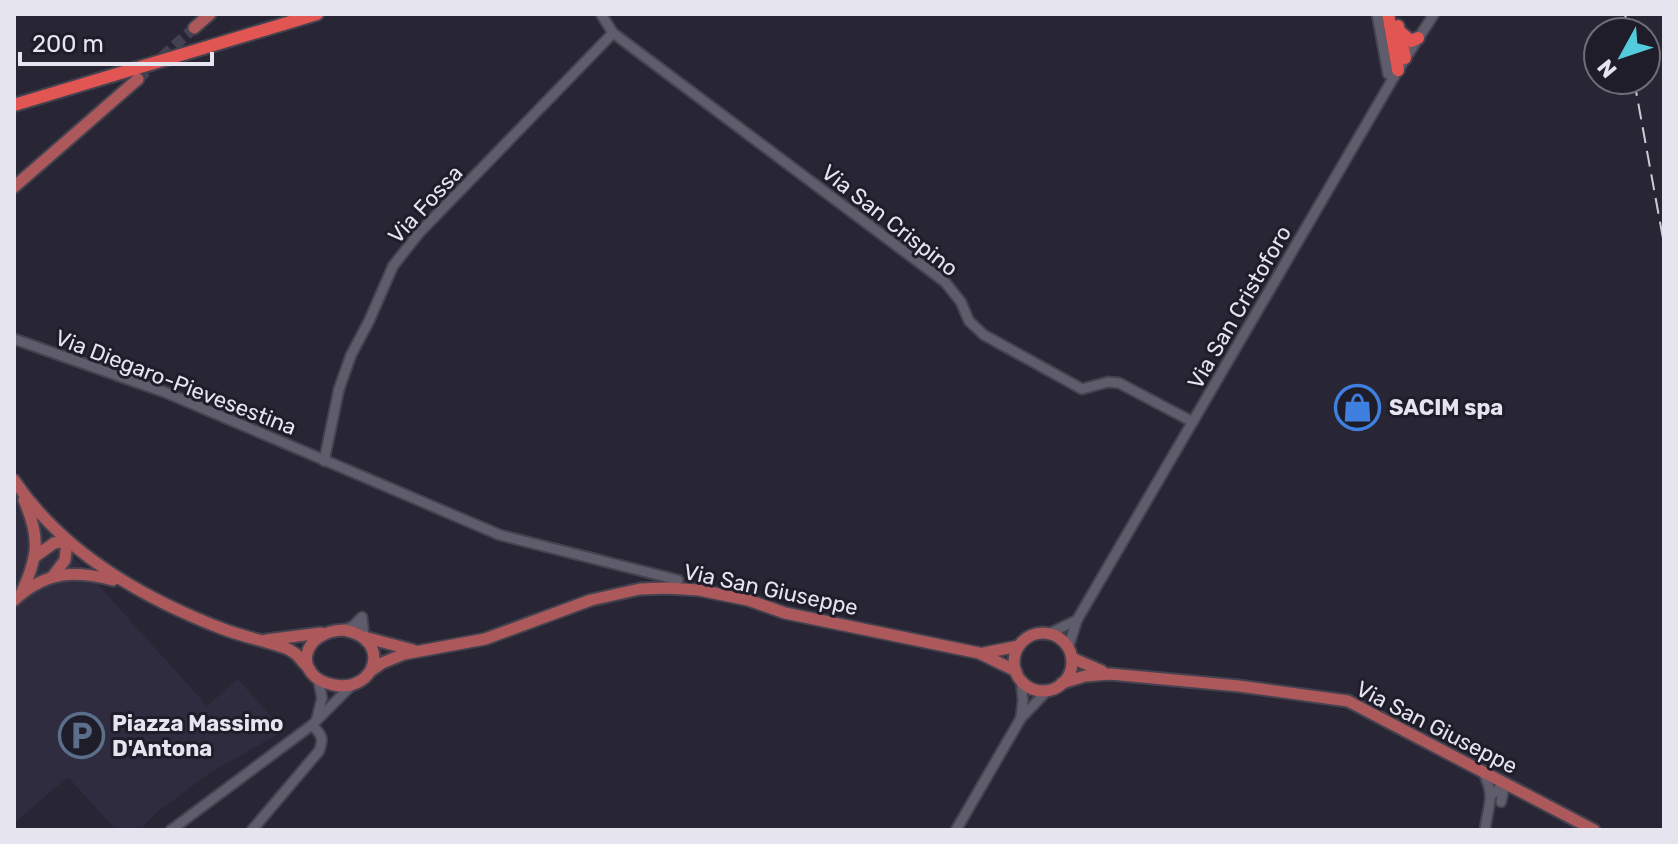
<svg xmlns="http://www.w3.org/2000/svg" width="1678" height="844" viewBox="0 0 1678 844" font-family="Rubik,sans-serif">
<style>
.built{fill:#302c40}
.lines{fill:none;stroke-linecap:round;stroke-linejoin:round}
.major-tunnel{stroke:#444250;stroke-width:11;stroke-dasharray:11 5.5;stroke-linecap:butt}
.minor-casing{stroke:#44424e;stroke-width:13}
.major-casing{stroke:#44424e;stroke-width:15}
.highway-casing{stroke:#44424e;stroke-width:16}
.minor{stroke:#5f5d6c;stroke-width:9}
.major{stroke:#ad595c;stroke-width:11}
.highway{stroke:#e15652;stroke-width:12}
.rail{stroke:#cdcbd5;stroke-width:2;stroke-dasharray:16 8;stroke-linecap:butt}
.labels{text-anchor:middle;stroke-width:6;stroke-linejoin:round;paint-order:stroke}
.street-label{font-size:22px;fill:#e6e4ee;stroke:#1f1d2a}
.poi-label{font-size:22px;font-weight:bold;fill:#e6e4ee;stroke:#1f1d2a;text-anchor:start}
</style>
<rect width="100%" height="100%" fill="#282634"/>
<polygon class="built" points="14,491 207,706 238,679 284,731 211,772 156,813 140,830 116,830 68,777 14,823"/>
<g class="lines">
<polyline class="major-tunnel" points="138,79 194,28"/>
<defs>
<g id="minor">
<polyline points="1377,14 1388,74 1394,77"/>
<polyline points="613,33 945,282 961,302 969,321 984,335 1082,389 1108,382 1119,383 1193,422"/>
<polyline points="14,339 167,393 500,535 678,580"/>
<polyline points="324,461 339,389 351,355 369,321 393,266 419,233 613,33 601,14"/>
<polyline points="344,630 353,626 362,617 364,637"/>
<polyline points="1048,634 1077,620"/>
<polyline points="1068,648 1077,620 1398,70 1434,14"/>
<polyline points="1021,680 1023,700 1021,717"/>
<polyline points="317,718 322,698 318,679"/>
<path d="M1483,772c13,26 5,32 2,58"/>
<polyline points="1491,796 1505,783 1501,802"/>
<polyline points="171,830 312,725 352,685"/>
<path d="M252,830l67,-79c5,-13 3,-16 -7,-26"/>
<polyline points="956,830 1021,718 1047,691"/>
</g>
<g id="major">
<polyline points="194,28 210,14"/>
<polyline points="14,187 138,79"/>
<path d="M14,480c49,73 128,118 209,149 21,8 43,12 65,20l8,5 14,16"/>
<polyline points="36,556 54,543 67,541"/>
<polyline points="53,576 65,560 67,541"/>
<path d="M21,594c17,-37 20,-55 3,-94"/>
<path d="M14,600c33,-29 59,-30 99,-20"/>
<path d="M344,630c49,9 32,63 -10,55 -42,-8 -34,-54 10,-55z"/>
<circle cx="1043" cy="662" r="29"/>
<polyline points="364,637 413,650"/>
<polyline points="266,640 321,633"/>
<polyline points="984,653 1019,646"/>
<polyline points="1072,658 1102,671"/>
<polyline points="372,670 382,663 404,654 485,639 591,600 640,589 667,588 699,590 748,600 785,613 979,653 1016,671"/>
<polyline points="1062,683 1085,676 1110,674 1239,686 1348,701 1594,830"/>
</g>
<g id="highway">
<polyline points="1388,14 1398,70"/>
<polyline points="1398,26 1405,58"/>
<polyline points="1399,31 1411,41 1418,38"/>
<polyline points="14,105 317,14"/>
</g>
</defs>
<use href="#minor" class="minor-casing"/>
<use href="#major" class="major-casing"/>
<use href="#highway" class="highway-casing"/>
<use href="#minor" class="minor"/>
<use href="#major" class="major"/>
<use href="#highway" class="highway"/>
<g class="rail">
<polyline points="1625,14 1628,32"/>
<polyline points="1634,80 1664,244"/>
</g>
</g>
<defs>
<symbol id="shop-ring" viewBox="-11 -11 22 22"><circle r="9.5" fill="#1f1d2a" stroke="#3f7fe0" stroke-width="1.5"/><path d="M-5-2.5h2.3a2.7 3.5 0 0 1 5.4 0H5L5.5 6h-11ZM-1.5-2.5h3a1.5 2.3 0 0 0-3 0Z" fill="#3f7fe0"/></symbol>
<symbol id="parking-ring" viewBox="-11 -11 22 22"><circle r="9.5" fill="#1f1d2a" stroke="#5c6f8a" stroke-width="1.5"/><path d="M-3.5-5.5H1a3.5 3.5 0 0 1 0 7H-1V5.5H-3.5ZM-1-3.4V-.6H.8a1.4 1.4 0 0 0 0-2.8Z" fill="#5c6f8a"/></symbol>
</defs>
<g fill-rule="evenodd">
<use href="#shop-ring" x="1332" y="382" width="51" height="51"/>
<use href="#parking-ring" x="56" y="710" width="51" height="51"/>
</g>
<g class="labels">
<g class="street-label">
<text transform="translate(425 204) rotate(-47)" y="8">Via Fossa</text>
<text transform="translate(890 220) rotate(38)" y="8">Via San Crispino</text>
<text transform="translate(1239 307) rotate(-60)" y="8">Via San Cristoforo</text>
<text transform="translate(176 382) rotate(21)" y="8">Via Diegaro-Pievesestina</text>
<text transform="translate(771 589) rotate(12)" y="8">Via San Giuseppe</text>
<text transform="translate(1437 727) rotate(27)" y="8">Via San Giuseppe</text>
</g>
<g class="poi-label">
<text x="1389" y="415">SACIM spa</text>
<text x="112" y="731">Piazza Massimo<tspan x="112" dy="25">D'Antona</tspan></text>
</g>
</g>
<rect width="1678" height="844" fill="none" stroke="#e6e4ee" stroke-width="32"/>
<g transform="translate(1622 56) rotate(230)"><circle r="38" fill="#1f1d2a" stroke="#6f6d78" stroke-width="2"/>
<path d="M0-6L14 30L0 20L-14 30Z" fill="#54cadd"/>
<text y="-12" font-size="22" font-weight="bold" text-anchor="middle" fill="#e6e4ee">N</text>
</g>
<path d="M20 52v12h192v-12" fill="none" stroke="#e6e4ee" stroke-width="4"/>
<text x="32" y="52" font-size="24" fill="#e6e4ee" stroke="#1f1d2a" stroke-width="6" paint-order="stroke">200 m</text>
</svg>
